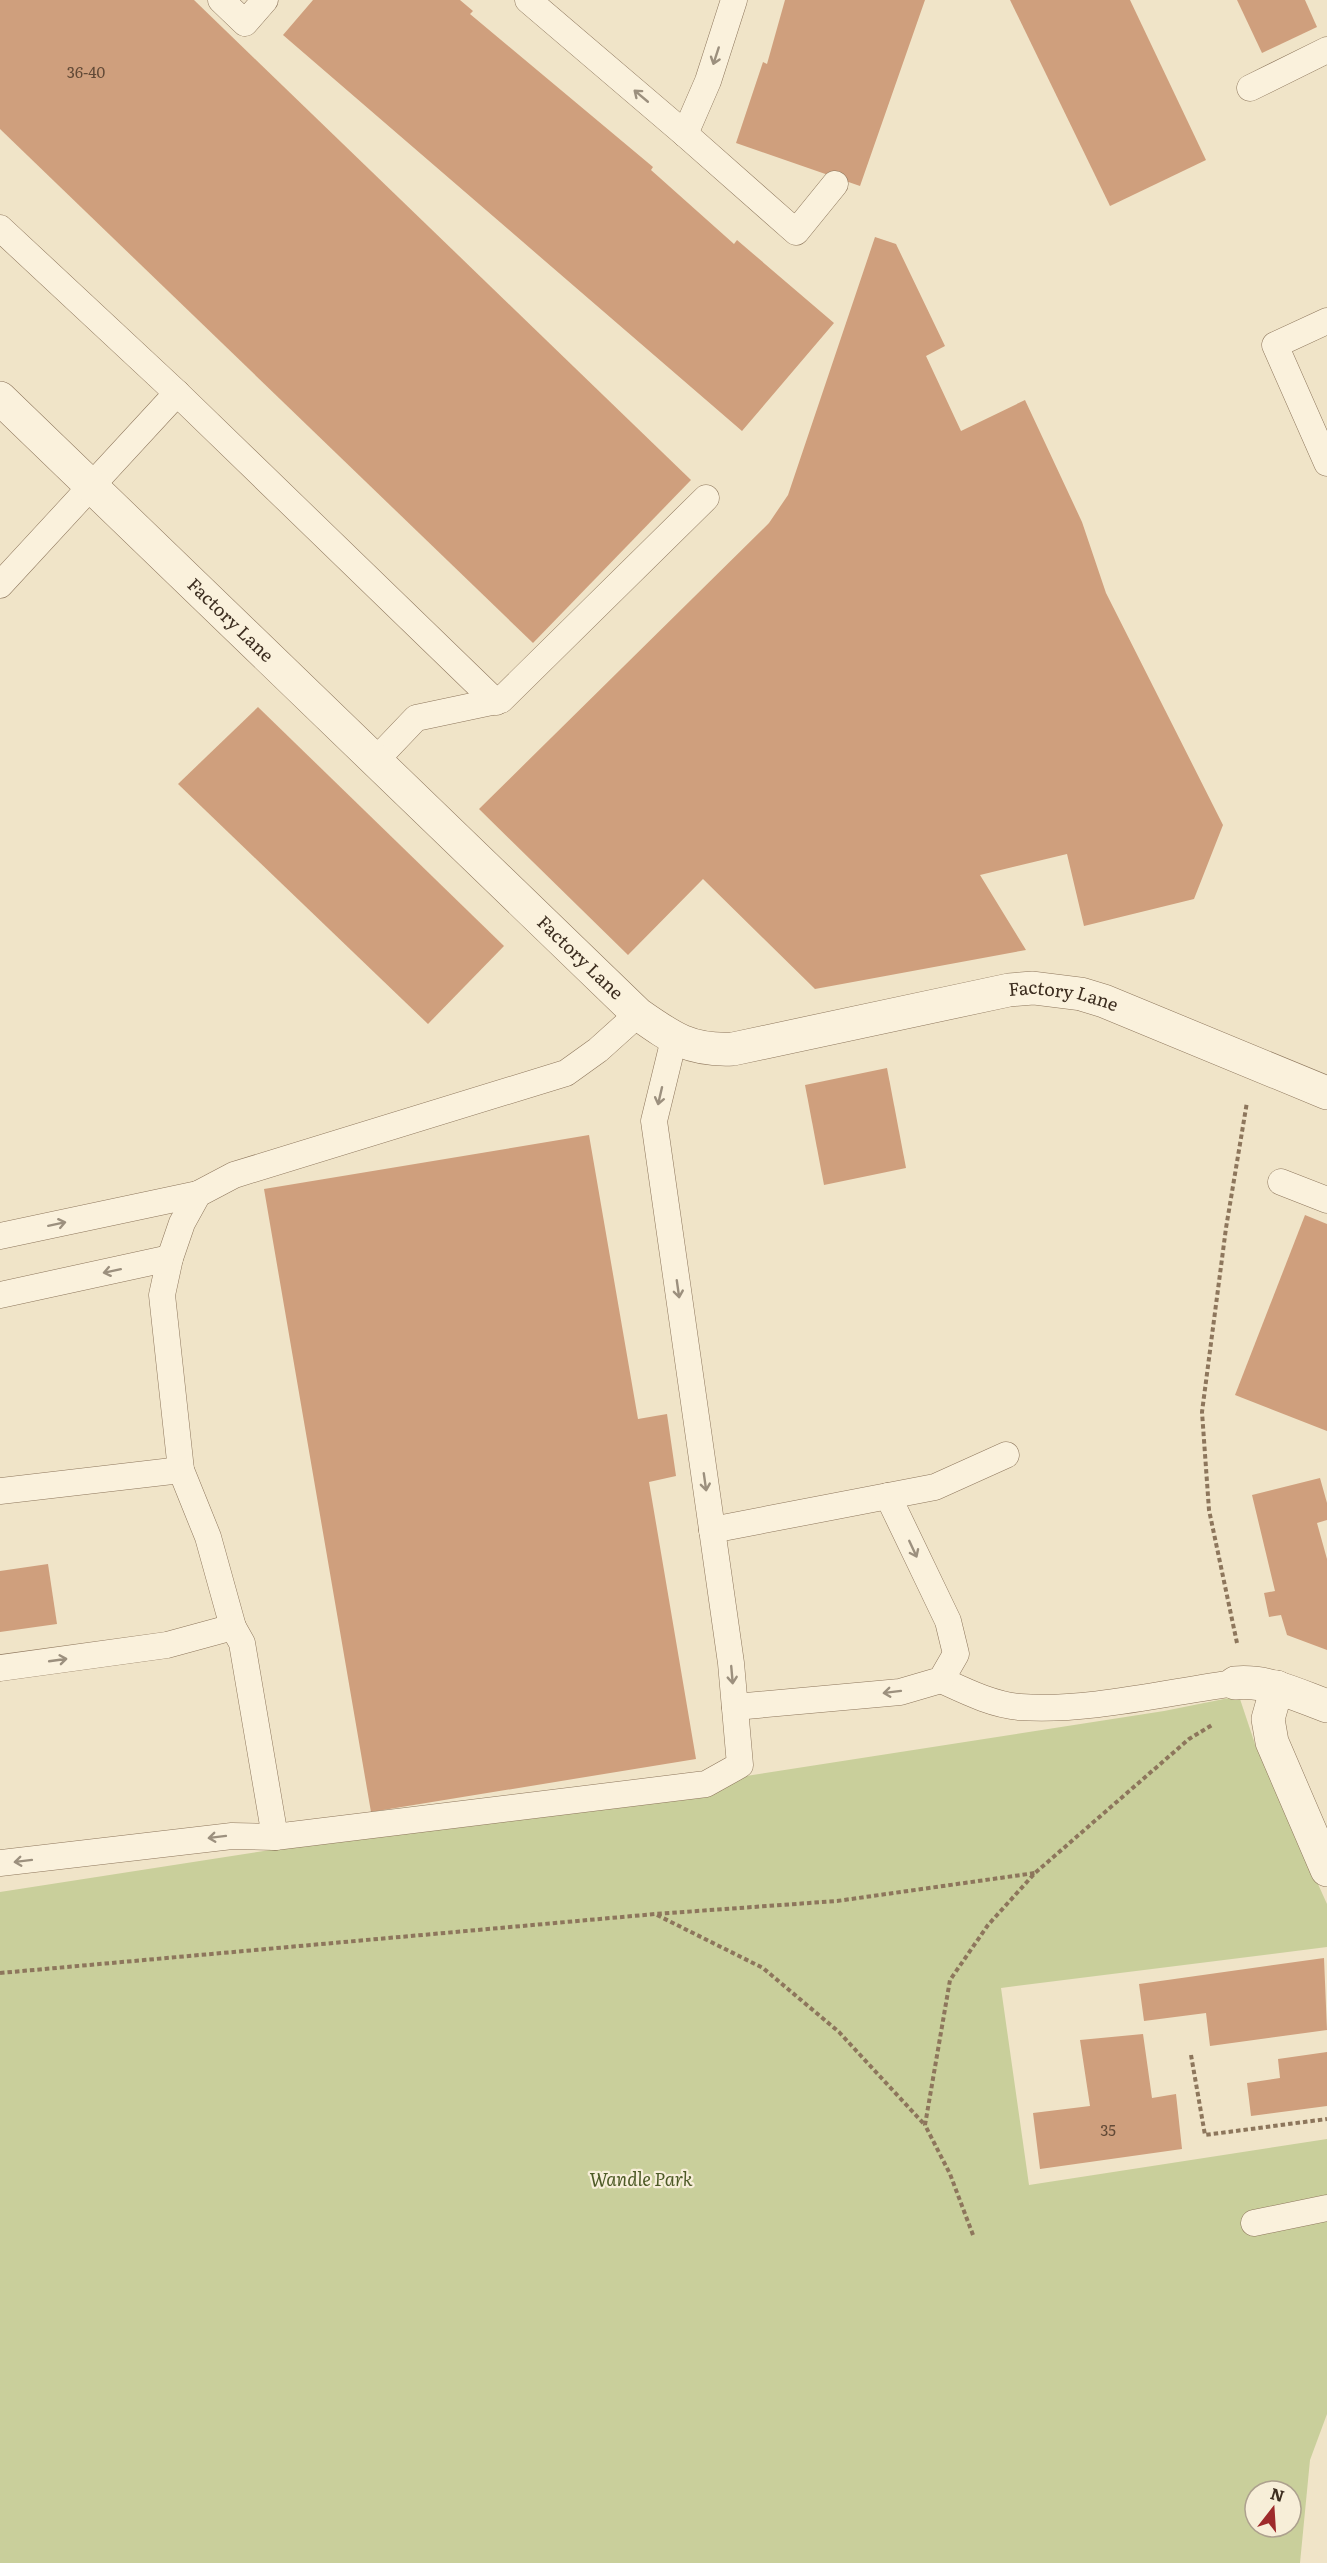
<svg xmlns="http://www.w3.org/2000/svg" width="1327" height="2563" viewBox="0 0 1327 2563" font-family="Literata,serif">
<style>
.green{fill:#c9cf9b;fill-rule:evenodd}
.building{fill:#cf9f7d}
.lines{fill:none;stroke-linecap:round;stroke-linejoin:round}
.service-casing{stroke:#8d765c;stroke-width:27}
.minor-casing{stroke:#8d765c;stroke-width:34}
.tertiary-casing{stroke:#8d765c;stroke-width:34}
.path{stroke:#8d765c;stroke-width:4;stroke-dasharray:4.5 3;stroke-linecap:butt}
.service{stroke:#faf1dc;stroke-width:26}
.minor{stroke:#faf1dc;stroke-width:33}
.tertiary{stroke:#faf1dc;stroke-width:33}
.oneway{stroke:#9c907e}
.labels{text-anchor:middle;stroke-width:4.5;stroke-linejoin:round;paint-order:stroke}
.number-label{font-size:15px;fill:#624a37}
.street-label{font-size:18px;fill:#3d2e20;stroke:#f7eed8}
.park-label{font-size:18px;font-style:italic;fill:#4d5a26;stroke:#f7eed8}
</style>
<rect width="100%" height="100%" fill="#f0e4c8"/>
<path class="green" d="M1239,1696l17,51 71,157v43l-326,41 28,197 298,-46v275l-17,46 -10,103h-1300v-671l1164,-181zM1255,2491h36v36h-36z"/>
<g class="building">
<polygon points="0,0 194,0 691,480 533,643 0,129"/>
<polygon points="313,0 460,0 473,11 470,14 653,167 651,170 734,244 737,240 834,323 742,431 283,35"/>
<polygon points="785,0 925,0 860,186 736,143 763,62 767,64"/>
<polygon points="1010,0 1130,0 1206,160 1110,206"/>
<polygon points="1237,0 1305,0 1317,27 1262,53"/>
<polygon points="875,237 896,244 945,346 926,356 961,431 1025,400 1082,522 1106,593 1223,825 1194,899 1084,926 1067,854 980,875 1026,950 815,989 703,879 628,955 479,809 769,523 788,495"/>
<polygon points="258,707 504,946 428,1024 178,784"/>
<polygon points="887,1068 906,1168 824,1185 805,1085"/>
<polygon points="589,1135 638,1419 667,1414 676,1476 649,1482 696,1759 371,1812 264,1189"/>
<polygon points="1305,1215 1327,1224 1327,1431 1235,1395"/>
<polygon points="1320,1478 1327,1503 1327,1520 1317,1523 1327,1559 1327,1650 1287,1635 1281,1615 1269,1617 1264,1593 1275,1591 1252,1495"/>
<polygon points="48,1564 57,1624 0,1632 0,1571"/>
<polygon points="1324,1958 1327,2030 1210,2046 1206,2013 1144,2021 1139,1984"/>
<polygon points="1143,2034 1152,2098 1176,2094 1182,2149 1040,2169 1033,2113 1090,2106 1080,2040"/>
<polygon points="1327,2052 1327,2106 1251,2116 1247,2083 1280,2078 1278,2059"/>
</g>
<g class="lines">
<defs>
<g id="service">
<polyline points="221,0 245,23 265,0"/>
<polyline points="528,0 685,134 796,232 835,184"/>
<polyline points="1250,88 1327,50"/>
<polyline points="685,134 708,81 734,0"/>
<polyline points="0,228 177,393 496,702"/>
<polyline points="1327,321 1275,345 1327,463"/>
<polyline points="0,585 177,393"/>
<polyline points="375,761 416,718 501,700 706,498"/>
<polyline points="638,1014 598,1050 566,1073 234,1175 198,1194 182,1223 170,1258 162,1295 181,1470 208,1537 233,1627 242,1643 275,1837 706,1784 740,1765 731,1663 654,1121 674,1039"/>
<polyline points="1281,1182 1327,1200"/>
<polyline points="0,1236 198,1194"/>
<polyline points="0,1295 170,1258"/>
<polyline points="0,1491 181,1470"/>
<polyline points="712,1530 935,1487 1006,1455"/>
<polyline points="0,1668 167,1645 233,1627"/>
<path d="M941,1680c24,11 52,25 79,27 66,5 148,-15 215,-24"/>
<polyline points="735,1707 900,1692 941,1680 956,1654 948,1621 888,1496"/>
<polyline points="0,1863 232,1836 275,1837"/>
<polyline points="1254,2223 1327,2208"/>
</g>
<g id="minor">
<path d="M1235,1683c33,-3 62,12 92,23"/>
<polyline points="1277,1687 1268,1719 1272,1742 1327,1870"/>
</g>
<g id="tertiary">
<path id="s1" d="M0,398l638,616c34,24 52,37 95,35l276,-59 24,-2 48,6 23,7 223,92"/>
</g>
</defs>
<use href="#service" class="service-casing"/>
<use href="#minor" class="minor-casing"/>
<use href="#tertiary" class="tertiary-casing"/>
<g class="path">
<polyline points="1237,1643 1209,1510 1202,1412 1226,1228 1247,1102"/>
<polyline points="657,1915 763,1968 839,2032 924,2124"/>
<polyline points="0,1973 655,1914 837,1901 1035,1873"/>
<polyline points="1191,2055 1205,2135 1327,2119"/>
<polyline points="973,2235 950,2174 925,2125 950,1980 988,1925 1035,1873 1189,1739 1212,1725"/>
</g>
<use href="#service" class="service"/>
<use href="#minor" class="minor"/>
<use href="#tertiary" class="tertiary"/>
</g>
<defs><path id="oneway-shaft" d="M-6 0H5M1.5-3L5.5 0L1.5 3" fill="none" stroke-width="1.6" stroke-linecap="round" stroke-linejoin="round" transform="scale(1.5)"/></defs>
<g class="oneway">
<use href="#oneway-shaft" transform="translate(716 56) rotate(108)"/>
<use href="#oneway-shaft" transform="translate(641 96) rotate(-140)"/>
<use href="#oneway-shaft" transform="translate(660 1096) rotate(103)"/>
<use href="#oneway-shaft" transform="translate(57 1224) rotate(-12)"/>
<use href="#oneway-shaft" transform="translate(112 1271) rotate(168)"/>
<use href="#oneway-shaft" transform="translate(678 1289) rotate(82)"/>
<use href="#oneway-shaft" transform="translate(705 1482) rotate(82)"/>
<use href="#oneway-shaft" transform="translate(913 1549) rotate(65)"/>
<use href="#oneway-shaft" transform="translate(58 1660) rotate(-8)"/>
<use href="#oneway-shaft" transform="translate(732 1675) rotate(85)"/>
<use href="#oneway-shaft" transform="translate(892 1692) rotate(173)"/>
<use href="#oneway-shaft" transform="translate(217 1837) rotate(173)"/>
<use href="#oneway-shaft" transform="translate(23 1861) rotate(173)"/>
</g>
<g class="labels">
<g class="number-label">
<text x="86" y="78">36-40</text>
<text x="1108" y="2136">35</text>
</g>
<g class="street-label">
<text dy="6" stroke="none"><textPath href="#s1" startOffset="320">Factory Lane</textPath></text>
<text dy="6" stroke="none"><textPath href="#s1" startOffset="806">Factory Lane</textPath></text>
<text dy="6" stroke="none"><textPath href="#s1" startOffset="1328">Factory Lane</textPath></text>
</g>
<g class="park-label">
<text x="641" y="2186">Wandle Park</text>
</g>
</g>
<g transform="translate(1273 2509) rotate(17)"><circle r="28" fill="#f7eed8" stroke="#ada18e" stroke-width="1.5"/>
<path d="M0-4.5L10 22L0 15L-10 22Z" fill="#9e2a2b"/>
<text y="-9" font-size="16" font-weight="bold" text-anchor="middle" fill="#3d2e20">N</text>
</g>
</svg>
